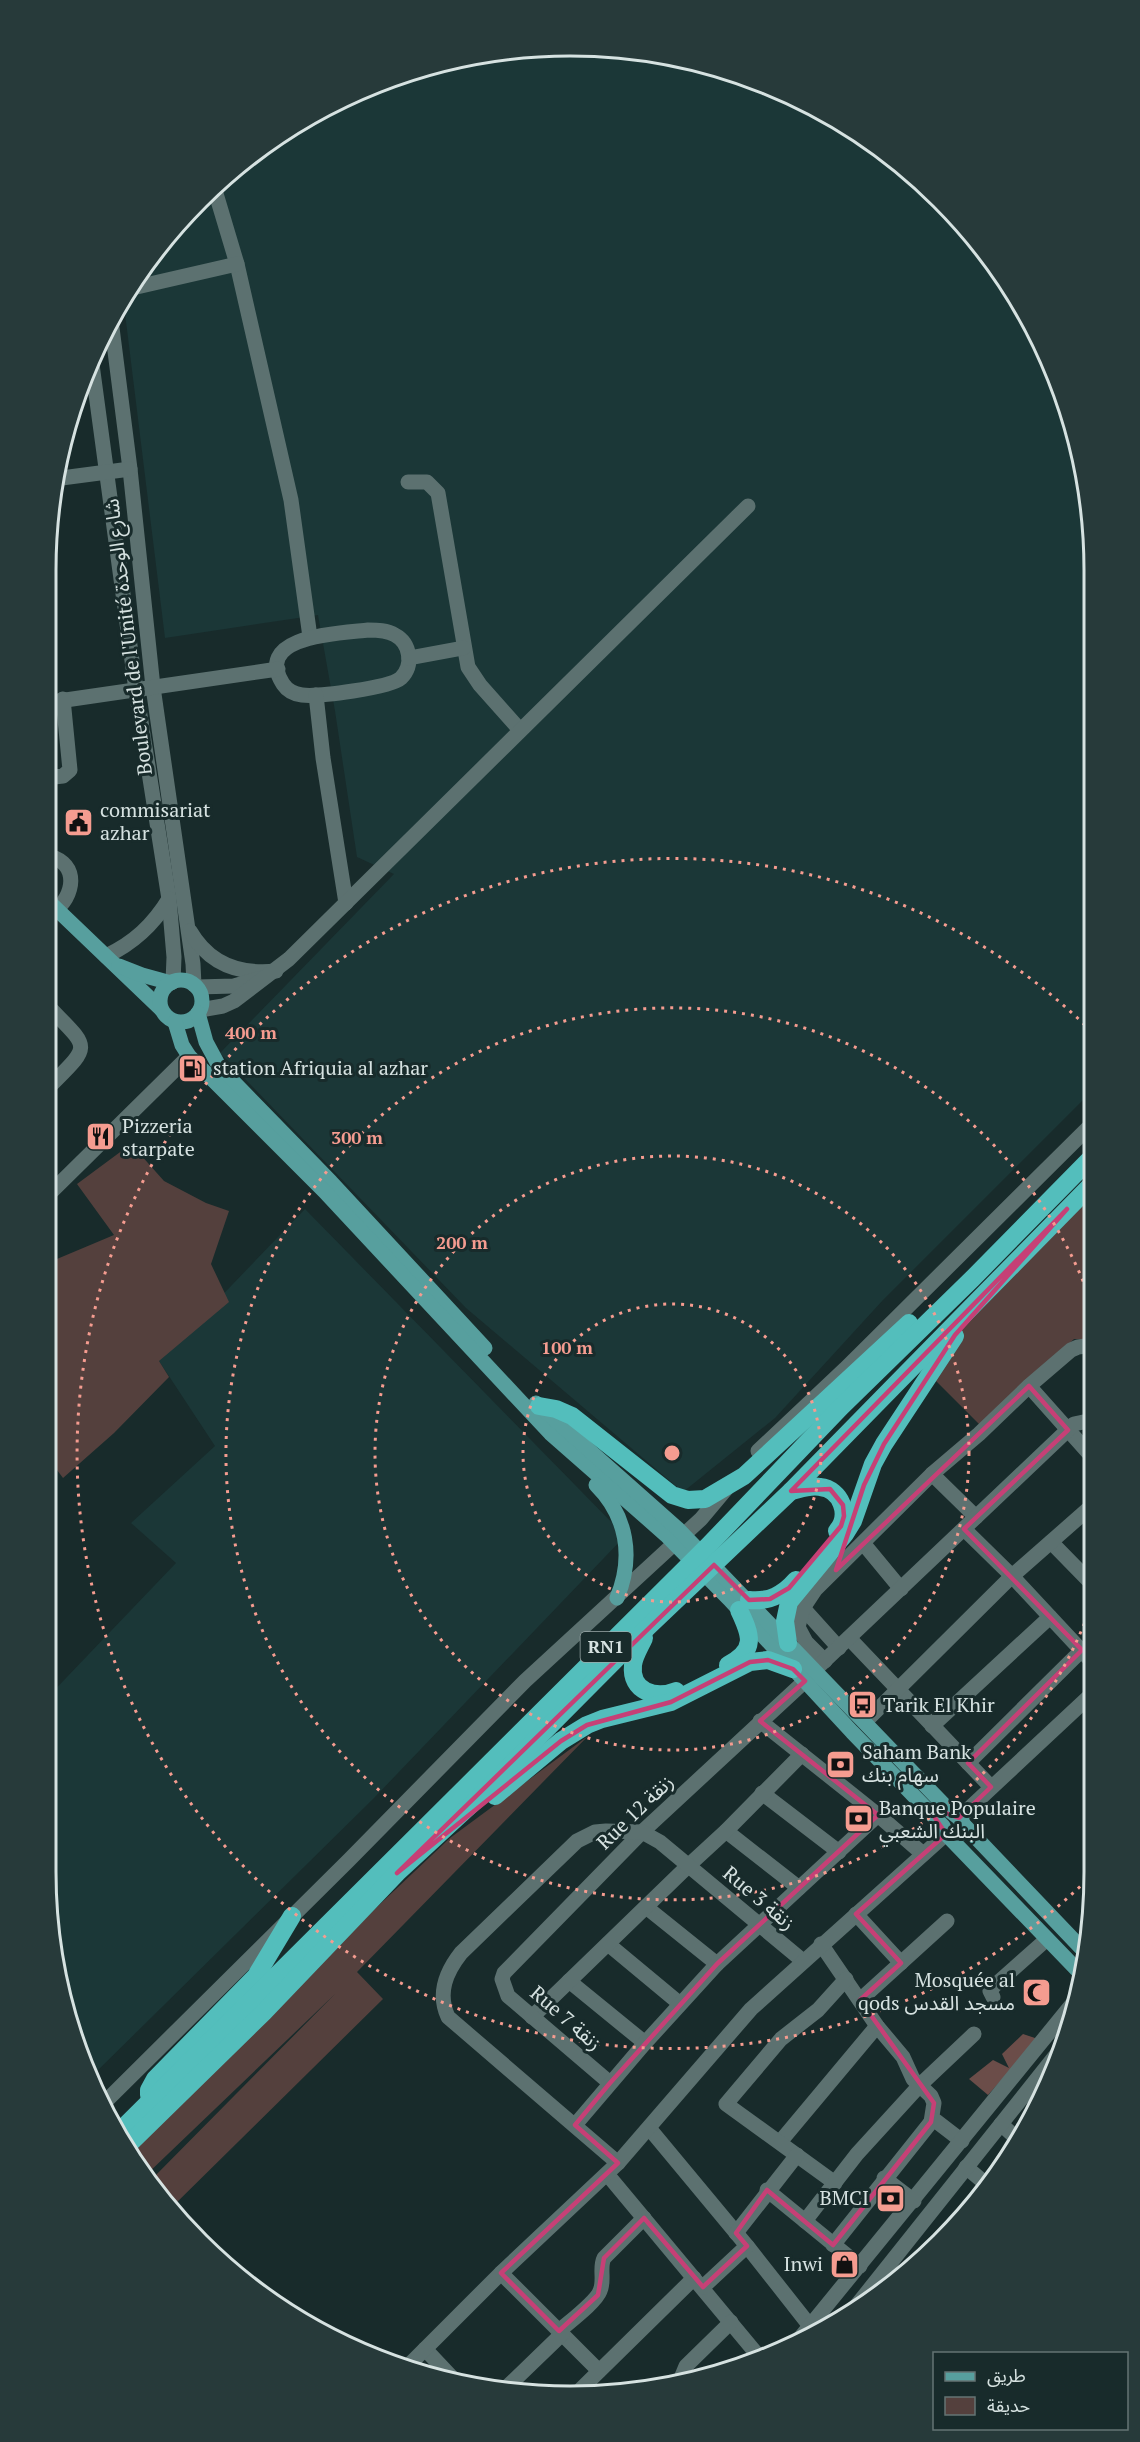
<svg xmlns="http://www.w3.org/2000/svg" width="1140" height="2442" viewBox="0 0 1140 2442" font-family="'PT Serif','Noto Sans Arabic',serif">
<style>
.built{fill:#1b3737}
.green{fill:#54403d}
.forest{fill:#6b4d49}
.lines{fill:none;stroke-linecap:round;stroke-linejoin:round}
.minor{stroke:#5c7170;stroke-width:15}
.major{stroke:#579f9e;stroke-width:15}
.highway{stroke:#53bebc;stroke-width:18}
.marked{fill:none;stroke:#c64076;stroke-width:4.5;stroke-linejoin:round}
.ring{fill:none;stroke:#f59c90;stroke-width:3;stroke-dasharray:3 6}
.labels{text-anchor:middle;stroke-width:6;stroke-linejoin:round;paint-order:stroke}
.shield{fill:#182b2b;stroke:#9dabaa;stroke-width:1.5}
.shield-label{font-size:18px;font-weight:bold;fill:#d6e2e1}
.street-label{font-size:20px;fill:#d6e2e1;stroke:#182b2b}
.poi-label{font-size:20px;fill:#d6e2e1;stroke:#182b2b;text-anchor:start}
.rim{fill:none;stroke:#d6e2e1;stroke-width:3}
.centre{fill:#f59c90;stroke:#182b2b;stroke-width:3}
.ring-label{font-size:18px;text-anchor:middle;font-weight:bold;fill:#f59c90;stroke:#182b2b;stroke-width:6;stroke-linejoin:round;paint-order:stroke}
</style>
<rect width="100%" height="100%" fill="#182b2b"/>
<g class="built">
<polygon points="570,45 672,55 771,85 889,153 986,250 1055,369 1090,501 1092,1091 883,1300 775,1418 683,1492 466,1308 220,1053 394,874 357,857 335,711 318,615 165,638 123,297 133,279 199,199 278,134 369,85 467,55"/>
<polygon points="305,1209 625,1536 374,1798 90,2078 73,2041 45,1872 45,1700 176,1563 131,1523 215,1446 159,1361"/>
</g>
<g class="green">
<polygon points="131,1144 164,1181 206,1203 229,1211 211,1264 229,1302 159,1361 169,1377 114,1433 63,1478 45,1454 45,1264 114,1235 77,1184"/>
<polygon points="1093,1183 1093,1339 1074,1339 982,1427 929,1374 955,1335"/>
<polygon points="588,1736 357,1972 383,1999 169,2210 149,2182 335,1994 145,2176 129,2153 378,1906 450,1838"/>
</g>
<polygon class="forest" points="1023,2034 1038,2039 988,2095 969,2079 993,2060 1009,2068 1002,2054"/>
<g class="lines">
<g class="minor">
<polyline points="214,187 237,264 291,500 310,637"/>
<polyline points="128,289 237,264"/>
<polyline points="111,320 130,469 153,687 193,964 194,985"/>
<polyline points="91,357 136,690 169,899 174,957 173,982"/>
<polyline points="54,479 130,469"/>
<polyline points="408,482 427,482 438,493 468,667 480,685 520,730"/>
<path d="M368,630c9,0 19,0 27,5 15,8 19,30 6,43 -11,10 -84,19 -99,17 -8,-1 -15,-5 -19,-11 -31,-49 59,-51 85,-54z"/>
<polyline points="409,658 463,648"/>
<polyline points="316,695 323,758 346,903"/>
<polyline points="45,703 278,669"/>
<polyline points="45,778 63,776 70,770 63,699"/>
<path d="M45,856c32,3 32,35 12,53"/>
<path d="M190,931c19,33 49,44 86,40"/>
<path d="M106,956c28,-13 47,-31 63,-57"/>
<polyline points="197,987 234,986 258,979"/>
<polyline points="200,1010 223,1006 234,1001 289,959 748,506"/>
<path d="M45,1091c48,-49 47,-39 0,-88"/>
<polyline points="45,1198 189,1056"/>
<polyline points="1029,1386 1094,1459"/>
<polyline points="758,1451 845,1369 1093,1123"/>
<polyline points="932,1474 976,1517"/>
<polyline points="964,1529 1012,1576 1094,1664"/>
<polyline points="1051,1542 1094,1586"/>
<polyline points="863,1543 901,1589"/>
<polyline points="803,1608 839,1648"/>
<polyline points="849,1638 991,1787"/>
<polyline points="825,1661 806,1642 798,1627 803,1608 815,1590 932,1474 979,1434 1029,1386 1071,1350 1078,1347 1093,1345"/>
<polyline points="819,1666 1074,1424 1088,1421 1094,1426"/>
<polyline points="760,1721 878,1815 923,1854"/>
<polyline points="865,1722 1012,1576 1094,1504"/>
<polyline points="932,1726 1050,1617"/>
<polyline points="968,1763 1082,1650"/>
<polyline points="762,1793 839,1852"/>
<polyline points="959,1818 1094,1692"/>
<polyline points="726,1831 799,1888"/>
<polyline points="646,1907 717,1964"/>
<polyline points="856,1914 901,1963"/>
<polyline points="608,1944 679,2003"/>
<polyline points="821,1944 877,2026 903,2057 913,2079 931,2096 934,2103 931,2122"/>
<polyline points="569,1981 645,2043"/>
<polyline points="993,1997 990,1991 994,1986 1047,1939"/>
<polyline points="860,2000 947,1921"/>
<polyline points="532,2017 688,1866 726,1831 802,1754"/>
<polyline points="610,2083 508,1996 502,1979 504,1973 642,1832 805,1681"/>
<polyline points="102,2105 349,1860 525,1681 701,1519 727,1488"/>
<polyline points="1001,2124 1015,2137"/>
<polyline points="575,2125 645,2043 717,1964 878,1815"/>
<polyline points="649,2128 747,2246 810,2326"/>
<polyline points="780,2142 877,2026"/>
<path d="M618,2163l-170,-146c-11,-24 -2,-45 13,-64l116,-112 18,-9 11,-1 36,1 18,10 143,119"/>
<polyline points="966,2167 986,2184"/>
<polyline points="607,2174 761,2359"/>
<polyline points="884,2178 914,2201"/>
<polyline points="835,2183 726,2104 781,2039 818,2010 846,1979"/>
<polyline points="767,2190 860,2266"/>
<polyline points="805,2221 857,2154 920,2085 974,2034"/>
<polyline points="736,2233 797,2155"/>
<polyline points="833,2245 931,2122 936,2121 962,2141"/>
<polyline points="501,2273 599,2371"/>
<polyline points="703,2287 747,2246"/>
<polyline points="853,2310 1064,2045"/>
<path d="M559,2331c10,-9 37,-29 41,-40 5,-11 -1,-23 4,-33l40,-40"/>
<polyline points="796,2343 1078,1997"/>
<polyline points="425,2349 457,2383"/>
<polyline points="409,2365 501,2273 618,2163 751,2009 946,1834"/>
<polyline points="679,2383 686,2366 731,2322"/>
<polyline points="506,2388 562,2334"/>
<polyline points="579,2391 694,2278"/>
</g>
<g class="major">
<polyline points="45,898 161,1009"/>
<polyline points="119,966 142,975 171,983"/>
<circle cx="181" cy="1001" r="21"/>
<polyline points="198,1013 206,1042 220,1068 331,1182 485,1348"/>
<polyline points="175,1022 182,1045 189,1056 324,1191 550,1433 666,1535 729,1599 852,1732 943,1826 946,1834 1084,1977"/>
<path d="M536,1403l141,125 271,281c8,8 20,11 14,24l-8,4 -5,-1"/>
<path d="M596,1485c31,31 38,72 21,113"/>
<polyline points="964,1825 1087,1954"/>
</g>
<g class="highway">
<polyline points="539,1406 556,1409 572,1416 672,1495 688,1500 705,1499 744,1476 909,1323"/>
<path d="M791,1491c9,-2 19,-6 29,-4 21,2 31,28 17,44"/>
<path d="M749,1600c20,2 34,-5 47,-20"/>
<path d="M644,1638c-4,9 -10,18 -11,27 -3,27 23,34 43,26"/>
<polyline points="788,1643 785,1621 789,1602 845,1534 853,1521 873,1464 884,1444 955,1336"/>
<path d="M728,1665c29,-15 23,-30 11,-55"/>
<polyline points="495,1796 561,1741 587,1725 602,1719 671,1702 750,1662 768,1660 793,1669"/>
<polyline points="149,2095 149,2090 155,2079 256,1976 292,1916"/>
<polyline points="116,2135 707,1547 841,1407 972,1279 1093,1156"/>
<polyline points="125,2148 264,2012 397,1873 474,1802 649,1626 791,1491 1093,1183"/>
</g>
</g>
<path class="marked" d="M1067,1209l-112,126 -71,109 -20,41 -28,85 193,-184 39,44 -104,99 118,121 -114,113 23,24 -32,31 -32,-12 19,28 -90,80 45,49 -41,37 74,103 -3,19 -98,123 -66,-55 -31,43 11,13 -44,41 -59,-69 -40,40 -6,37 -39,36 -58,-58 117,-110 -43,-38 35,-42 107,-119 161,-149 -118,-94 45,-40 -12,-12 -25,-9 -18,2 -79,40 -84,23 -26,16 -164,132 317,-308 35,35 21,-1 19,-11 52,-62 3,-10 -1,-11 -13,-16 -39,2z"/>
<g class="ring">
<circle cx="672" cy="1453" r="149"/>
<circle cx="672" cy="1453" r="297"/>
<path d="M1094 1598A446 446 0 1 1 1092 1304"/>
<path d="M1093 1874A595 595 0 1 1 1089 1029"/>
</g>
<defs>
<symbol id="civic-square" viewBox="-11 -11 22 22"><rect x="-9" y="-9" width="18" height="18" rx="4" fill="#f59c90" stroke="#182b2b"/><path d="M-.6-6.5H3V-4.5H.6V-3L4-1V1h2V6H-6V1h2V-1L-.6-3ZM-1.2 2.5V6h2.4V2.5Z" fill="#111"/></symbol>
<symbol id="fuel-square" viewBox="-11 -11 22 22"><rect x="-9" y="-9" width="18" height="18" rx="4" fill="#f59c90" stroke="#182b2b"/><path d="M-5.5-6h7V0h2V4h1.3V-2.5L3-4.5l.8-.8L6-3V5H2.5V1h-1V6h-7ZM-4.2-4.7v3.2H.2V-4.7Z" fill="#111"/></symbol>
<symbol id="restaurant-square" viewBox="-11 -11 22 22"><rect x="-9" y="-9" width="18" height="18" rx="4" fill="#f59c90" stroke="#182b2b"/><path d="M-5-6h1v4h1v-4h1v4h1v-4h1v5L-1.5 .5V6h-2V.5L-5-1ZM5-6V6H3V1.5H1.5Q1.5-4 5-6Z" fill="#111"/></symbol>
<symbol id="bus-square" viewBox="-11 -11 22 22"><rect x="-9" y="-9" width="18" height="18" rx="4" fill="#f59c90" stroke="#182b2b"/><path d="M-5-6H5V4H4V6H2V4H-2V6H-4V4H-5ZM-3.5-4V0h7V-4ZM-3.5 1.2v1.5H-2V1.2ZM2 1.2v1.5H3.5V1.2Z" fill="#111"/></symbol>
<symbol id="bank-square" viewBox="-11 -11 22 22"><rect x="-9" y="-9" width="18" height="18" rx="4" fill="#f59c90" stroke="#182b2b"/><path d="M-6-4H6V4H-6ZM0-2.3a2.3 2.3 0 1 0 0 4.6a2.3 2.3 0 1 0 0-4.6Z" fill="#111"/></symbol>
<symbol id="mosque-square" viewBox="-11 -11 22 22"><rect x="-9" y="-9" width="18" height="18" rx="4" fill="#f59c90" stroke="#182b2b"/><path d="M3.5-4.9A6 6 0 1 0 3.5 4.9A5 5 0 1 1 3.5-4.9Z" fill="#111"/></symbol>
<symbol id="shop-square" viewBox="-11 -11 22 22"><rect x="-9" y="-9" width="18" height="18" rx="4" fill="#f59c90" stroke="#182b2b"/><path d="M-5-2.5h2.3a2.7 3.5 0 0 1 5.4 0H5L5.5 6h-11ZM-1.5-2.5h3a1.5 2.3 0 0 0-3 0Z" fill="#111"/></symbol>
</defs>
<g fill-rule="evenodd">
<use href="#civic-square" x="62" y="806" width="33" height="33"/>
<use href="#fuel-square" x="176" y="1052" width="33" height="33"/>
<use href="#restaurant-square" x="84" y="1120" width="33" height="33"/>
<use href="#bus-square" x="846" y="1688" width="33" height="33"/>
<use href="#bank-square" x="824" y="1748" width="33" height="33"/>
<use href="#bank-square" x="842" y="1802" width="33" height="33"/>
<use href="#mosque-square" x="1020" y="1976" width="33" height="33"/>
<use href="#bank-square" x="874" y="2182" width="33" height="33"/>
<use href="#shop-square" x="828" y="2248" width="33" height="33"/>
</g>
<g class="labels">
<rect class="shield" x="580.5" y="1632" width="51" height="30" rx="4.5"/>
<g class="shield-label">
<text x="606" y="1653">RN1</text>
</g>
<g class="street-label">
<text transform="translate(128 637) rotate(-97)" y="7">Boulevard de l'Unité شارع الوحدة</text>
<text transform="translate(635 1812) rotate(-44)" y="7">Rue 12 زنقة</text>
<text transform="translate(759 1898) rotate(40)" y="7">Rue 3 زنقة</text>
<text transform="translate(566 2018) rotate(41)" y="7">Rue 7 زنقة</text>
</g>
<g class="poi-label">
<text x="100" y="817">commisariat<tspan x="100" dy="23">azhar</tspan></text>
<text x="213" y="1075">station Afriquia al azhar</text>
<text x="122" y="1133">Pizzeria<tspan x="122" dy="23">starpate</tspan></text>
<text x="883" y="1712">Tarik El Khir</text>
<text x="862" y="1759">Saham Bank<tspan x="862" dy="23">سهام بنك</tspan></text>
<text x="879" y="1815">Banque Populaire<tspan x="879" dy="23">البنك الشعبي</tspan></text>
<text x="1015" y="1987" text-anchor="end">Mosquée al<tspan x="1015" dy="23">qods مسجد القدس</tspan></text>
<text x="869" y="2205" text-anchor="end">BMCI</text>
<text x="823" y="2271" text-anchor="end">Inwi</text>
</g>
</g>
<path d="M0 0H1140V2442H0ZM570 56H570A514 514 0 0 1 1084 570V1872A514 514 0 0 1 570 2386H570A514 514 0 0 1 56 1872V570A514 514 0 0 1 570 56Z" fill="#273a3a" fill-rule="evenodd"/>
<path class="rim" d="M570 56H570A514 514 0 0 1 1084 570V1872A514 514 0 0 1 570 2386H570A514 514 0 0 1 56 1872V570A514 514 0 0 1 570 56Z"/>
<circle cx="672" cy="1453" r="9" class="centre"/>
<g class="ring-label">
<text x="251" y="1039">400 m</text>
<text x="357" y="1144">300 m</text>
<text x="462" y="1249">200 m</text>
<text x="567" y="1354">100 m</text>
</g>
<rect x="933" y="2352" width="195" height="78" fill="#182b2b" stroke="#647474" stroke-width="1.5"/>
<rect x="945" y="2372" width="30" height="9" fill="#579f9e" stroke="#647474" stroke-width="1.5"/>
<text x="987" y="2382" font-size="18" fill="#d6e2e1">طريق</text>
<rect x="945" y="2397" width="30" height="18" fill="#54403d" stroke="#647474" stroke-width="1.5"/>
<text x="987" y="2412" font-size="18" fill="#d6e2e1">حديقة</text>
</svg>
